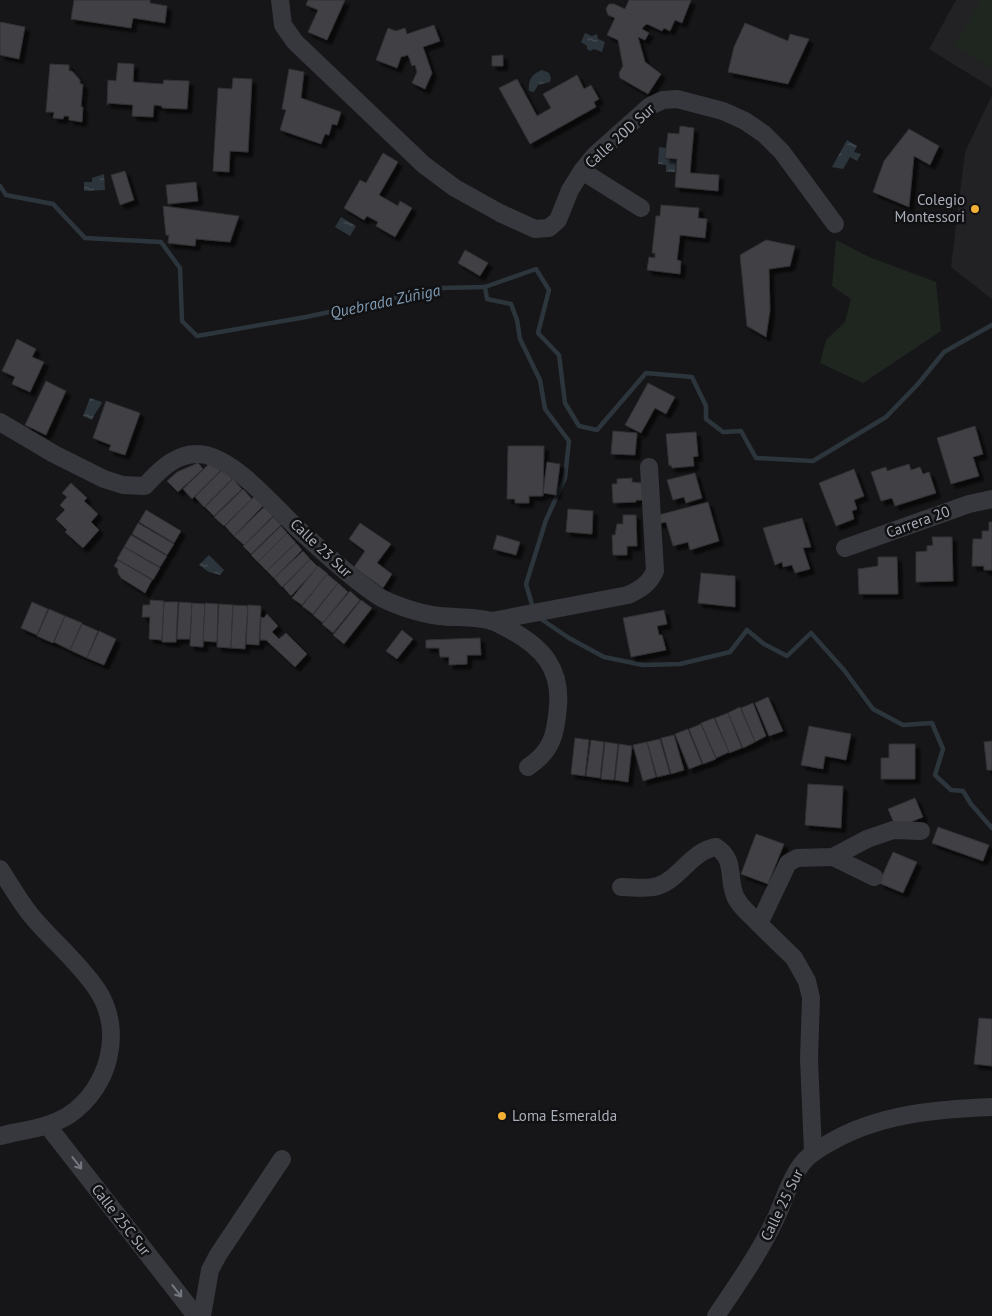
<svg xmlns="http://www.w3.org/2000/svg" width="992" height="1316" viewBox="0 0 992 1316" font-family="'PT Sans',sans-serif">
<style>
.built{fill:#222225}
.green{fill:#1e261f}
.water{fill:url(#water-ripples)}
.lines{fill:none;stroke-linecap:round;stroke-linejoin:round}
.stream{stroke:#2c353c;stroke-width:4.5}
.building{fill:#404145;stroke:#303034;filter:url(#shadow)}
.minor{stroke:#37383d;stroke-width:18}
.oneway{stroke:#757881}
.poi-dot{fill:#f2b134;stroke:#111113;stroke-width:2}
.labels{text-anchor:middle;stroke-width:5;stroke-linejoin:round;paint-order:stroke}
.street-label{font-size:15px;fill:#a8adb8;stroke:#111113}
.poi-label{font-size:15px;fill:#a8adb8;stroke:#111113;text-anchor:end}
.water-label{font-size:16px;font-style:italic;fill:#7f9bb3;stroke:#111113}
</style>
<defs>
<pattern id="water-ripples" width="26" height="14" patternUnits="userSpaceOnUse" patternTransform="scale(1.25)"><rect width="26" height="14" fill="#2c353c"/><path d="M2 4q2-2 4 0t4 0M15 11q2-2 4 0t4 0" fill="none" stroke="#485056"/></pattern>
<filter id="shadow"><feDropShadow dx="4.5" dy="4.5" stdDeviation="1" flood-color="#0009"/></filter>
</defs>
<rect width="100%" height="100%" fill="#161618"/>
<g class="built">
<polygon points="956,0 992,0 992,88 929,49"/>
<polygon points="992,95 992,299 951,267 965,152"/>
</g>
<g class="green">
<polygon points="981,0 992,0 992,68 954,46"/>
<polygon points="836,240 869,257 936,282 941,331 863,383 820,363 826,340 845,322 851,299 832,286"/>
</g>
<g class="water">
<polygon points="585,33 592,36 597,34 598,39 605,42 602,52 594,49 590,51 587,49 587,46 581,42"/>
<path d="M542,70l7,3 2,5 -1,4 -12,3 -4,7 -5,-1c-1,-10 2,-17 13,-21z"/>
<polygon points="847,140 857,146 854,152 861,154 857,161 850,157 843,169 832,167"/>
<polygon points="659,147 666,148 665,159 676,160 675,172 666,172 666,165 658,164"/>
<polygon points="104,174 105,190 84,191 84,182 92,182 92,178"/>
<polygon points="341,217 356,226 350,236 335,227"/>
<path d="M90,398l12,4c-2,6 -7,10 -10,18l-9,-4z"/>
<polygon points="209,555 224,570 220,575 209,572 199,565"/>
</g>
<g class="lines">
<g class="stream">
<polyline points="0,186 6,195 53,204 85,238 161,242 180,268 182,321 197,336 306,317 441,288 485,287 536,269 549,290 538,333 559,355 565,403 579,426 597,430 646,373 692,377 706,406 706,419 723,432 741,431 756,458 813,461 886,417 918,384 944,352 992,325"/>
<polyline points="485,287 487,299 511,304 517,320 520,339 540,380 545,409 569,441 565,478 546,520 526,584 533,608"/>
<polyline points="538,617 569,638 604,657 643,665 680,664 730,652 747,630 764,644 787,656 811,633 844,670 873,709 903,725 932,723 943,749 935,775 951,790 963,791 971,804 992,828"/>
</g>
</g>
<g class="building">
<polygon points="74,0 150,0 150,3 167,6 165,23 133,18 131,28 71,19"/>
<polygon points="308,0 345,0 327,40 308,32 318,10 306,5"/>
<polygon points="629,0 691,0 682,23 675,20 670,31 664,28 662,31 647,24 644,26 642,29 649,33 645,40 638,37 645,62 661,74 648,94 620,78 619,73 623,66 618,40 607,35 615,18 608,15 606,9 607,7 609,4 614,4 625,9"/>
<polygon points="0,22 25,27 19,59 0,55"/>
<polygon points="745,23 788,41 790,34 809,39 788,84 728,72 734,47"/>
<polygon points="434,25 440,41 423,47 432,73 425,89 412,83 417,72 415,65 412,66 408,55 401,57 397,68 376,60 388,28 396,31 405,28 407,34"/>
<polygon points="503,55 503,66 492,66 492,56"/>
<polygon points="118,63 134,64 133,82 163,84 164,80 189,81 187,109 162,108 162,106 154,105 153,117 132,116 133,105 107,103 107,105 108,80 116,81"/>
<polygon points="50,64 69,65 69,71 72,71 80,80 80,84 83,84 81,107 83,107 82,122 69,120 69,116 64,116 63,119 53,118 54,112 46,112"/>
<polygon points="289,69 304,72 301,98 341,112 337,125 332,124 329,135 325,134 321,144 280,130 286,110 282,109"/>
<polygon points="577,75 584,89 591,85 599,99 594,102 596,107 530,144 499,88 517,79 537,116 551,108 543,94"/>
<polygon points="233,78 252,79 248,152 230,151 229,172 213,171 218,88 232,89"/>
<polygon points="680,126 694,128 690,173 719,175 718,191 675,187 677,159 665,158 668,133 679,134"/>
<polygon points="909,129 939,146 930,165 914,156 909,207 873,192 884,161"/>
<polygon points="383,153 398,162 379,195 398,206 400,201 412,208 395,237 376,226 378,222 367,216 364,220 344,208 360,180 366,183"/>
<polygon points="125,171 134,200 120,205 111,175"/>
<polygon points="196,182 198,201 168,204 166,185"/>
<polygon points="661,205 699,208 698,218 707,219 705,238 680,235 677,260 681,261 680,274 647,270 649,257 655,258 655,253 652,253 656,216 660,216"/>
<polygon points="163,206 239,216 230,242 196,239 195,246 168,243 169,235 166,235"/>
<polygon points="766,240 795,246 790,266 769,269 770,310 766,337 747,326 740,255"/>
<polygon points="465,250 488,263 480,276 458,263"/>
<polygon points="17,339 36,349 32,357 44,362 30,392 12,384 15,377 2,371"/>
<polygon points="46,381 66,391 46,435 25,425"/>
<polygon points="648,383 675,397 666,414 655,408 641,433 625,425"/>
<polygon points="106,401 140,413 125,455 109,450 111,445 93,438"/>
<polygon points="975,426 983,454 973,457 979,476 951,484 937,438"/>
<polygon points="613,431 637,433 635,455 611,454"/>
<polygon points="696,432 698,456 693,457 694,466 672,468 671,465 669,466 666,434"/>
<polygon points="508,446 544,446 543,496 529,496 529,503 515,503 515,499 507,499"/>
<polygon points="211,462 220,471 192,499 183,489"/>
<polygon points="547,462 560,464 556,495 543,493"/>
<polygon points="198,463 203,469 178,492 167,481 177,472"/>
<polygon points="909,464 911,470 920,467 923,474 929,472 936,493 895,506 892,498 881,501 871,472 886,467 887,471"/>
<polygon points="223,469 232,479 204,507 195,497"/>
<polygon points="854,469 864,496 854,500 857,509 852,511 854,519 836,526 819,483"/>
<polygon points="695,473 702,498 686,503 684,497 673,500 667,480"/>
<polygon points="632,478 632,482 642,483 643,500 636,500 636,502 613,503 612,484 617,484 617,479"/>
<polygon points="233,479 242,489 214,516 205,507"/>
<polygon points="71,483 87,498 84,501 98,514 91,522 99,530 83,548 65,532 67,530 56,519 65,510 60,505 67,497 62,493"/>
<polygon points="243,489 252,499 224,526 214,517"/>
<polygon points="254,497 263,506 234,536 225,526"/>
<polygon points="708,502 719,541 690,550 688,542 673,546 666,522 657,524 655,516"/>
<polygon points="264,507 273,516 244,545 234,536"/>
<polygon points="568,509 593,511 592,534 566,532"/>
<polygon points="146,510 181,531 174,543 139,522"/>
<polygon points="623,515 636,515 637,546 627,546 627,555 613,555 612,535 615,535 617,524 623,524"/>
<polygon points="273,517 281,525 251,554 243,546"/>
<polygon points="802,518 811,547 803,548 810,569 795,573 792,565 783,567 782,562 775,565 763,528"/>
<polygon points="989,522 992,522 992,570 984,570 984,566 972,566 973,539 982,539 982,531 989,531"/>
<polygon points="138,523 174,544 167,555 132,534"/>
<polygon points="360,523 391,544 377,563 392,574 383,588 354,567 365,551 349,539"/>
<polygon points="281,526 287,533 258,562 251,555"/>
<polygon points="287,533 296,543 267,571 258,562"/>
<polygon points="131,535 167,556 160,567 124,547"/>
<polygon points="497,535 520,542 516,555 493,549"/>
<polygon points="932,537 952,537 953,581 916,582 916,552 927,551 927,546 933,545"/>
<polygon points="296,543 302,550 274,578 267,571"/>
<polygon points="124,547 160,568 153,580 117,559"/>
<polygon points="303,551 310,559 282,587 274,578"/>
<polygon points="878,557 897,557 898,594 859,594 858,569 878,566"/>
<polygon points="310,559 318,567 291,596 283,587"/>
<polygon points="118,560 152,580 145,593 121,578 118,573 118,569 114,566"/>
<polygon points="318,566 328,574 302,605 292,598"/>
<polygon points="701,573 735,576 735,607 698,603"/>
<polygon points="327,574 338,583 313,614 302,606"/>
<polygon points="338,583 348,592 323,623 313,615"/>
<polygon points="350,591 360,600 333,633 322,624"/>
<polygon points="150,600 164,601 162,640 149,639 150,617 142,617 143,605 150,605"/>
<polygon points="361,600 372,608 344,644 333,635"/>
<polygon points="32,602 48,609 37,635 21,628"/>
<polygon points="164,602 178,602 176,642 162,642"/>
<polygon points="179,602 192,603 190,639 177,639"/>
<polygon points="192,603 205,604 203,647 190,646"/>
<polygon points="205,603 218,604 217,642 203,641"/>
<polygon points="219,604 233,605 231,648 217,647"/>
<polygon points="233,605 248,606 245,649 231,648"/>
<polygon points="248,605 261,606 259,645 246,644"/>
<polygon points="49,609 65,616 53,643 37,636"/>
<polygon points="664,610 667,624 657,626 659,635 662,635 666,650 631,657 623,618"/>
<polygon points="267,614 278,626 272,632 279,639 286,633 307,654 295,667 266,640 260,640 261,617 264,618"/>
<polygon points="65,616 82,623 70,650 54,642"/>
<polygon points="82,624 98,631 87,658 70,650"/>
<polygon points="402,630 413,639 397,659 386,651"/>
<polygon points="99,631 116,639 104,665 87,658"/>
<polygon points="480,638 481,655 467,655 467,664 449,665 449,657 440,657 439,648 426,648 426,640"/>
<polygon points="768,697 783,731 769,736 755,703"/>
<polygon points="753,703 766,736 755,742 741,708"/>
<polygon points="740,707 755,742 743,748 728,713"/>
<polygon points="728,713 742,748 729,753 715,718"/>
<polygon points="714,718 729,752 716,758 701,723"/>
<polygon points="701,724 716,759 703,764 689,729"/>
<polygon points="809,726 851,734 846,760 825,756 823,769 801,765"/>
<polygon points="688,729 702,764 689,769 675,734"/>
<polygon points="674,735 684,770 671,774 661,738"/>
<polygon points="575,738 589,740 585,776 571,774"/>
<polygon points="660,739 670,774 657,777 647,742"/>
<polygon points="591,740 604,742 600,778 586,776"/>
<polygon points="992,741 992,770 987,770 984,742"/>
<polygon points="605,742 618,744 614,780 601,779"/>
<polygon points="647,742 656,777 643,781 633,745"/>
<polygon points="619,744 632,746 628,782 615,780"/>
<polygon points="889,744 915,744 915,779 881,779 881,758 889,758"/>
<polygon points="808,784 843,786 841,828 805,825"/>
<polygon points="915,798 923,817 896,828 888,809"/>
<polygon points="938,827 989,845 983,861 932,843"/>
<polygon points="756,834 784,844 768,884 741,874"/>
<polygon points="893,852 917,862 903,893 879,883"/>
<polygon points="979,1018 992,1019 992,1066 974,1064"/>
</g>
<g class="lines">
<g class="minor">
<polyline points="280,0 283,25 295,42 424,165 455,188 500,213 535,229 549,228 558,220 570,190 582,171 595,155 650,106 663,100 677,99 723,111 745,121 764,134 782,152 835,224"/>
<polyline points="582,171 641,208"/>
<path d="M0,422l54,32 50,25 19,6 22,1c15,-17 35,-37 61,-31 32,8 67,50 91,73 25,23 50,46 78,66 14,10 46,20 64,22 17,2 36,0 53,5 6,2 14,7 20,10 31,17 49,38 46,75 -2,28 -6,45 -30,61"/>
<polyline points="845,548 969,504 992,499"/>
<path d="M492,621l136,-26c13,-6 21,-11 27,-24l-6,-104"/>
<polyline points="833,857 874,877"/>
<path d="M0,869c10,15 19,31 30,45 21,26 49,48 68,77 26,41 11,97 -29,124 -20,13 -46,15 -69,21"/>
<path d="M621,887c11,0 22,2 32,0 24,-3 37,-36 63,-40 19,12 12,28 18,46 3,12 17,22 25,31"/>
<polyline points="47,1125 196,1316"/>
<polyline points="813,1152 809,1059 811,998 807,981 794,958 759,924 788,863 797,858 833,857 867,839 893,830 921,831"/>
<polyline points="202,1316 210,1270 218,1255 282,1159"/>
<path d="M716,1316c21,-31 42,-61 58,-94 10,-20 16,-45 31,-62 7,-7 15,-12 24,-17 49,-29 108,-34 163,-36"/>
</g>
</g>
<defs><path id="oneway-shaft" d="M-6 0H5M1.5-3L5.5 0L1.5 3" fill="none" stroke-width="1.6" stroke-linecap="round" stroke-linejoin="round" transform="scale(1.25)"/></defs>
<g class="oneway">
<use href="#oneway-shaft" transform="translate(77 1163) rotate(52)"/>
<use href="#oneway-shaft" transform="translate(177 1291) rotate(52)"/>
</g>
<g class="poi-dot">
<circle cx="975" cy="209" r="5"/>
<circle cx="502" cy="1116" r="5"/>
</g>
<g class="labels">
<g class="street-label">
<text transform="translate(620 136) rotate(-42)" y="5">Calle 20D Sur</text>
<text transform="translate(918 522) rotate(-20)" y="5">Carrera 20</text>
<text transform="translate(321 548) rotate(43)" y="5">Calle 23 Sur</text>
<text transform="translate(782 1205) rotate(-64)" y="5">Calle 25 Sur</text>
<text transform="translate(121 1220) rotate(52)" y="5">Calle 25C Sur</text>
</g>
<g class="poi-label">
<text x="965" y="205">Colegio<tspan x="965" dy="17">Montessori</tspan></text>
<text x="512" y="1121" text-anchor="start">Loma Esmeralda</text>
</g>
<g class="water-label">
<text transform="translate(385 301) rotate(-12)" y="6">Quebrada Zúñiga</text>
</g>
</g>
</svg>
